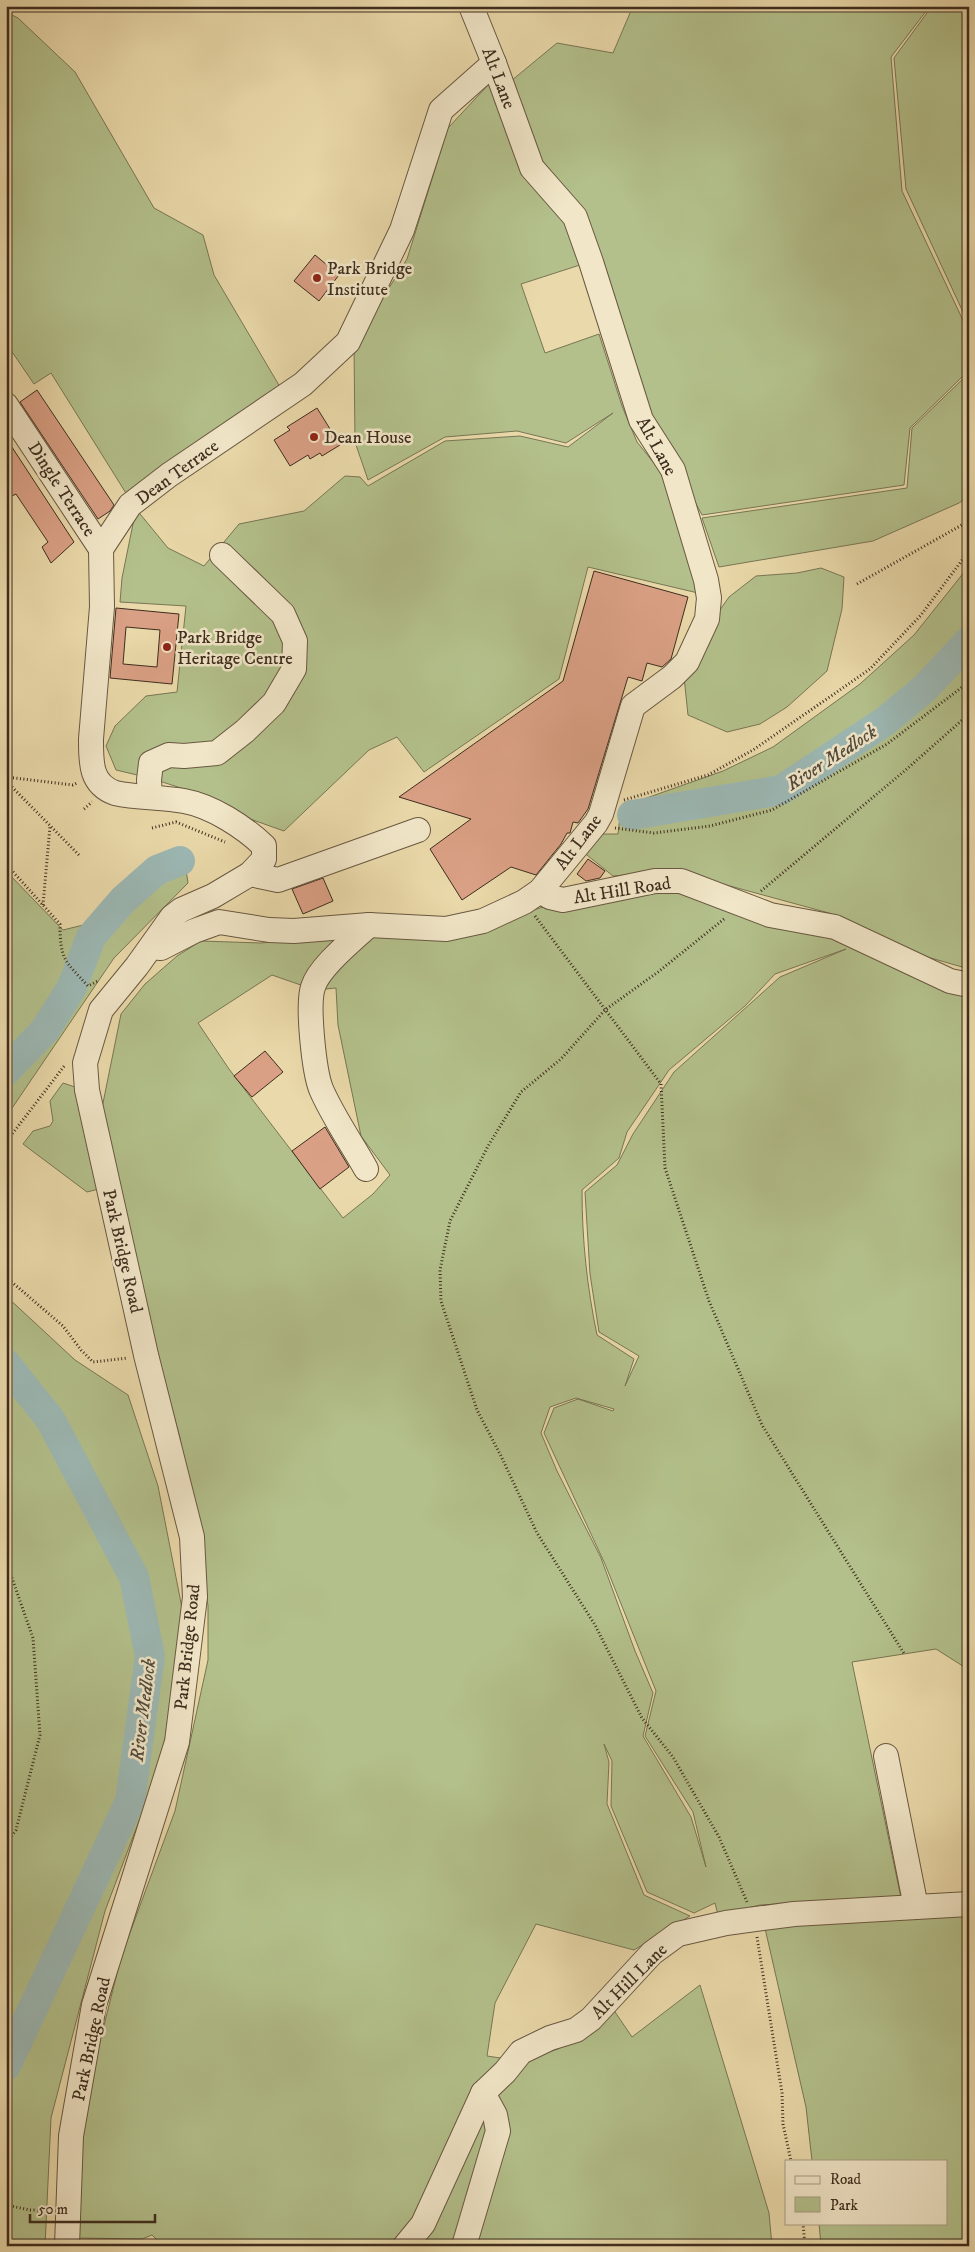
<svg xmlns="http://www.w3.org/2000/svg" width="975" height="2252" viewBox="0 0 975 2252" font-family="'IM FELL DW Pica',serif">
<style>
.green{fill:#b3c08b;stroke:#787654;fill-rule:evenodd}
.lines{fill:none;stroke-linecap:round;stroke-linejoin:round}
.river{stroke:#9cb8b4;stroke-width:30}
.building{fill:#daa085;stroke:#3e2d1e;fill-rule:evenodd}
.minor-casing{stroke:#695841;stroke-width:26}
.path{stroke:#3e2d1e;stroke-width:3;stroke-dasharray:1 2.5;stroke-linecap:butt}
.minor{stroke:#f1e6c8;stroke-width:24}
.poi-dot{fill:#8f2418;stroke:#f1e6c8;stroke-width:2}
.labels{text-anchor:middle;stroke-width:5;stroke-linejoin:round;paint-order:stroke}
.street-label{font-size:18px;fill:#3e2d1e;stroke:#f1e6c8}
.poi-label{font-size:18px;fill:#3e2d1e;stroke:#f1e6c8;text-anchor:start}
.water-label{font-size:19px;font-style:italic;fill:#51493c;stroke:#f1e6c8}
</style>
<rect width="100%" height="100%" fill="#ead9aa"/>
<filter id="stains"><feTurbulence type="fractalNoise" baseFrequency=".004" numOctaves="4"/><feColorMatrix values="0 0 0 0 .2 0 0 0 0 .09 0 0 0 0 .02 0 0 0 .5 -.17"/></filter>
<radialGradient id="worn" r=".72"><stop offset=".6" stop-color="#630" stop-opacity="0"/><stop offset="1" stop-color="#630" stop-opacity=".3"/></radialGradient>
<g class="green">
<polygon points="633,6 930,6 891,57 902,191 969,333 969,370 910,428 904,485 702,515 643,404 579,204 541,159 511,81 557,43 613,53"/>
<polygon points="932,6 969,6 969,325 906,189 894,58"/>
<polygon points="6,12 18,18 75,72 154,208 203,235 214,275 283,392 129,498 51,373 34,384 6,343"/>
<polygon points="489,84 572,222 583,264 521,284 545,353 599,334 622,406 637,442 666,478 698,593 588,567 559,679 424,772 397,737 369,750 284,831 236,814 184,789 150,778 116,770 106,746 115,726 146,696 177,692 186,606 120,602 122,578 136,509 168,548 204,566 239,524 304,511 345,476 360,477 368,486 445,441 520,436 568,447 613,413 566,443 517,431 445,437 368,480 355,442 354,344 407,259 448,128"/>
<polygon points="969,373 969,496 959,503 873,541 719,567 702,518 907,488 912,428"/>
<polygon points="969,566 969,969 910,952 829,913 675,871 613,876 582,851 596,834 618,834 621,807 723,771 773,747 860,684 914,635"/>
<polygon points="821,568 844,577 842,609 827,671 787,707 760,724 727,732 688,715 684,677 710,624 729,597 756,576 797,573"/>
<path d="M6,572c10,23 4,49 0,73z"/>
<polygon points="183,849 188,883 114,958 6,1117 6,871 63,930 112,918"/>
<path d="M657,888l42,9 130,35 140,60v678l-33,-21 -84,13 49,236 -141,7 -42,10 -3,-12 -21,10 -47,-21 -36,-86 1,-45 -8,-17 5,18 -2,42 37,91 46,21 -56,34 -98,-26 -41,79 -8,53 34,5 37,-12 55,-40 19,28 68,-52 69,228 3,33h-609l-11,-11 -10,4 -65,-1 6,-128 38,-153 54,-146 33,-151v-54l-10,-68 -18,-100 -36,-134 -42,-196 19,-94 24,-30 32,-28 24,-15 60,2 77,-7 182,-22 30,-9zM846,949l-66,28 -106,95 -41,62 -16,31 -32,27 5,82 9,58 40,24 -14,30 9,-27 -37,-24c-10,-48 -15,-95 -15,-145l37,-32 8,-26 42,-62 76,-64 30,-32zM272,975l43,15 21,-2 2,37 23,111 29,39 -17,19 -30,24 -114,-149 -31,-46zM576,1398l38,11 -1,2 -35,-12 -24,9 -10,25 61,131 51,127 -11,45 48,76 13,55 -15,-50 -48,-81 10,-43 -18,-42 -34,-93 -44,-87 -16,-38 9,-26z"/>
<polygon points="63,1083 78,1088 99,1189 87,1192 23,1144 33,1131 50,1126 53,1121 50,1101"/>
<polygon points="6,1296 75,1360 128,1395 158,1486 183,1613 162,1760 105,1911 51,2118 45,2246 6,2246"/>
<polygon points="969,1912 969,2246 821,2246 819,2223 946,2223 946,2161 812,2161 806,2107 764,1924"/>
</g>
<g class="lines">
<g class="river">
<polyline points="632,815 781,790 884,722 924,689 969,641"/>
<polyline points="6,1071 45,1030 72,987 91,937 123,900 157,870 180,861"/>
<polyline points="6,1364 50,1419 134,1577 150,1656 130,1801 6,2066"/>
</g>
</g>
<g class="building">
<polygon points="315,255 339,275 319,301 294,281"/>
<polygon points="37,390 114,505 110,511 98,519 20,402"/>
<polygon points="317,408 340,445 322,456 320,453 310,459 308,455 290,466 274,440 290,430 287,427"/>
<polygon points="6,438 74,542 51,563 42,547 48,542 16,494 6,499 6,490 11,485 6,479"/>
<polygon points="594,571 688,597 671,659 662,667 647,663 642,681 628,677 588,809 578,823 573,822 570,833 567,833 561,844 536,875 511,867 462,900 430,849 471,819 399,797 563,681"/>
<path d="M116,608l63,6 -7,70 -62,-6zM126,627l34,3 -3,37 -34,-3z"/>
<polygon points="588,859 605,871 600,878 586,881 577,874"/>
<polygon points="323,878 333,901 303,914 292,889"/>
<polygon points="265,1051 283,1072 252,1097 234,1076"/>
<polygon points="325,1127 349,1167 320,1189 292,1151"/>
</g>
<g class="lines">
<defs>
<g id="minor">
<polyline points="6,405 101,549"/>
<polyline points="150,797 149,780 151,763 169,755 184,756 217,753 245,731 274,703 294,669 295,641 283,614 222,555"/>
<polyline points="250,874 278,880 418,830"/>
<polyline points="540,891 550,897 563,900 655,881 681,881 770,915 835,927 950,981 969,985"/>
<polyline points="152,947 161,948 194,931 219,922 269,930 294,931 369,925 446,929 483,921 524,902 540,891 596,823 601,814 633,706 672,677 687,662 707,619 709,598 706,580 673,470 641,420 591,262 575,217 532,168 494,63 471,6"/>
<path d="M366,1169c-14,-25 -34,-54 -45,-80 -7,-18 -14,-84 -8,-102 6,-20 40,-47 56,-62"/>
<polyline points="886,1756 916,1907"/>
<path d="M67,2246l4,-110 23,-131 83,-263 18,-145 -3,-60 -46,-182 -59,-265 -2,-27 16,-53 36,-44 35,-49 9,-7 32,-14 37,-22 14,-15v-13c-20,-19 -52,-40 -80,-45 -23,-4 -47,-3 -69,-8 -25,-9 -24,-31 -24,-54l11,-132 -1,-58 29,-44 39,-30 134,-91 45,-42 54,-112 39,-120 53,-47"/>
<polyline points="405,2246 423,2224 483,2093 505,2072 521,2052 550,2038 576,2030 591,2019 652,1953 678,1934 726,1923 794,1914 969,1904"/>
<polyline points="464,2246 498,2131 495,2115 483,2093"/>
</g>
</defs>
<use href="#minor" class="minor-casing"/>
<g class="path">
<polyline points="857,584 969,521"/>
<polyline points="6,777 73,785 77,783"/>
<polyline points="9,777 11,786 79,855"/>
<polyline points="624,800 708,775 753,750 870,669 921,615 969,551"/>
<polyline points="84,809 92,802"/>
<polyline points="152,828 176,822 225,842"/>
<polyline points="615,828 654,833 710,826 772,810 887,744 969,682"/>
<path d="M6,864l54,60c0,36 5,37 28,62l10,-5"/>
<polyline points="761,891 908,768 969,714"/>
<polyline points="43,905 50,826"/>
<polyline points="535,916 661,1084 665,1168 709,1301 762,1425 905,1655"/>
<polyline points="724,919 658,972 605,1010 561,1059 521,1092 488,1146 450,1221 440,1270 441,1301 477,1410 501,1456 537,1533 595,1625 642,1718 673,1757 719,1837 747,1902"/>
<polyline points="6,1142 65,1065"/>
<polyline points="6,1277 63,1326 81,1350 93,1362 128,1358"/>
<polyline points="6,1561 33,1638 40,1735 16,1830 6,1844"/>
<polyline points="757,1937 782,2093 783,2124 791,2161"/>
<polyline points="6,2205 30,2210 50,2210"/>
<polyline points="803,2223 805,2246"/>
</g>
<use href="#minor" class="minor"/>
</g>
<g class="poi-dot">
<circle cx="317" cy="278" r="5"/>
<circle cx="314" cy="437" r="5"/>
<circle cx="167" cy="647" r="5"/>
</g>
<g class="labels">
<g class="street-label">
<text transform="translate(499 78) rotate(69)" y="6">Alt Lane</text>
<text transform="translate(657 446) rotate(61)" y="6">Alt Lane</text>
<text transform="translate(177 472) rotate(-36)" y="6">Dean Terrace</text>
<text transform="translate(62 489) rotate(57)" y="6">Dingle Terrace</text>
<text transform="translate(578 842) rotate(-53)" y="6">Alt Lane</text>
<text transform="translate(622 890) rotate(-9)" y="6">Alt Hill Road</text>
<text transform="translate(123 1251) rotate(77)" y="6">Park Bridge Road</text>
<text transform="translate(187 1647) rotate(-84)" y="6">Park Bridge Road</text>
<text transform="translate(629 1981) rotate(-45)" y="6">Alt Hill Lane</text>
<text transform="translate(91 2039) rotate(-78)" y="6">Park Bridge Road</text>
</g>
<g class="poi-label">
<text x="327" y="274">Park Bridge<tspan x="327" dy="21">Institute</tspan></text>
<text x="324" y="443">Dean House</text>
<text x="177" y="643">Park Bridge<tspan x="177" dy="21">Heritage Centre</tspan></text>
</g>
<g class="water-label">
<text transform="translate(831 757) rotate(-33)" y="7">River Medlock</text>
<text transform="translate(142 1710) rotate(-83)" y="7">River Medlock</text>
</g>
</g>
<rect width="975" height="2252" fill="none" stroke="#ead9aa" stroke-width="25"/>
<rect x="8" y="8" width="960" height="2237" fill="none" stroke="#3e2d1e" stroke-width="2.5"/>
<rect x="12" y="12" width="950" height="2227" fill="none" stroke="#3e2d1e"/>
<rect x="785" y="2160" width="162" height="65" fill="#f1e6c8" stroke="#a99c84"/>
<rect x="795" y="2176" width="25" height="8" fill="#f1e6c8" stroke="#a99c84"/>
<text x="830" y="2184" font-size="15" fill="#3e2d1e">Road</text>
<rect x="795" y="2197" width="25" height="15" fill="#b3c08b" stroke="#a99c84"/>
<text x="830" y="2210" font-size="15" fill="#3e2d1e">Park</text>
<path d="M30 2214v8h125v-8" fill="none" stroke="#3e2d1e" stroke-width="2.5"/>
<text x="38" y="2214" font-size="15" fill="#3e2d1e" stroke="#f1e6c8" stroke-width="4" paint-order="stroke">50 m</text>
<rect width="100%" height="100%" filter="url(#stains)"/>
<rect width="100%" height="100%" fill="url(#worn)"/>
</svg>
